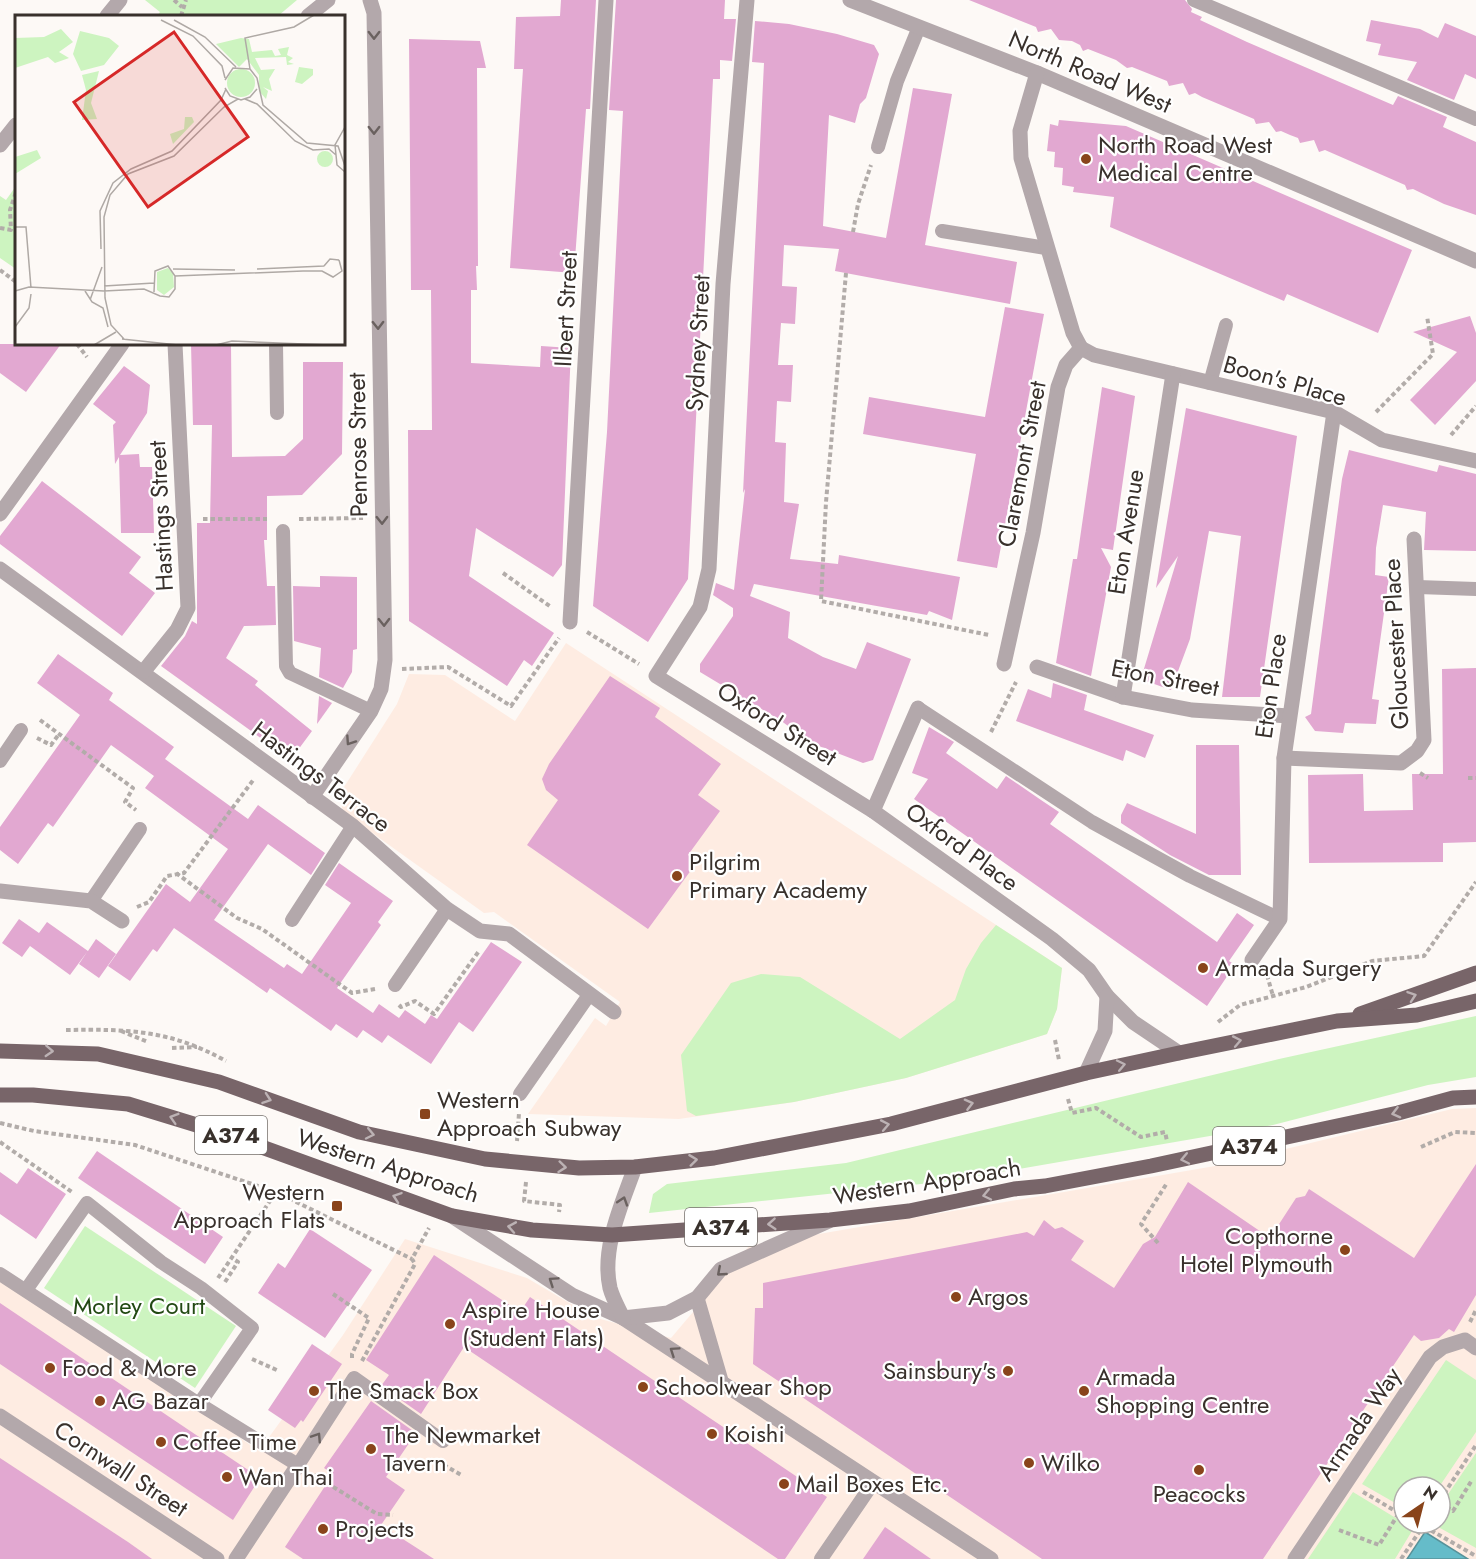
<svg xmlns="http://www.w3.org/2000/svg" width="1476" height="1559" viewBox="0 0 1476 1559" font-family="Jost,sans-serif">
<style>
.built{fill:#feece2;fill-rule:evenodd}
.green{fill:#cdf4c0}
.water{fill:#65bcc9;stroke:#58929a;stroke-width:1.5}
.building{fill:#e2a8d1}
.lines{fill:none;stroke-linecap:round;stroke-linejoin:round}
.path{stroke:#b2aca9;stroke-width:4;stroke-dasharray:4.5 3;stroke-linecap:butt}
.lane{stroke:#b3a8ab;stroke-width:14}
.street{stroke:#b3a8ab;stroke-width:15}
.primary{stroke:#786569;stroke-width:15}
.oneway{stroke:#6a615f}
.oneway2{stroke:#bcb2b4}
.poi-dot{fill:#89441b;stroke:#fff;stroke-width:2}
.labels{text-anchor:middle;stroke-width:4.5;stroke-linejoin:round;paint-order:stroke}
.shield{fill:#fff;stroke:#746f6b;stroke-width:1.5}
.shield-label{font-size:22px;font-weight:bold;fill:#39312c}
.street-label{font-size:24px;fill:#39312c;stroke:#fff}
.poi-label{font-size:24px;fill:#39312c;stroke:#fff;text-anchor:start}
.park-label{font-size:24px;fill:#224913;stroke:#fff}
.inset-road{fill:none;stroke:#afa9a5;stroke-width:1.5}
.view{fill:#d62828;fill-opacity:0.15;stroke:#d62828;stroke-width:3}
.inset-edge{fill:none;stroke:#39312c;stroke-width:3}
</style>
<rect width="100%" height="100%" fill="#fdf9f6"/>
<g class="built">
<polygon points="566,643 1062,968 1057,1009 1047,1034 906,1078 794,1102 679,1119 528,1114 595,1018 606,1026 620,1002 494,912 484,913 343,812 339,795 397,704 409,674 445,675 515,721"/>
<path d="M1476,1108v451h-1476v-290l259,182 84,-116 62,-96 122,39 66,39 78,21 78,-92 466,-80 237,-57zM1404,1487h36v36h-36z"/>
</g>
<g class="green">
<polygon points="145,0 297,0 278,16 157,16 160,12"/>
<polygon points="16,186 16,269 0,258 0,196 6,200"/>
<polygon points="996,925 1062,968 1057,1009 1047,1034 906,1078 794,1102 696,1116 687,1111 681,1055 731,983 761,974 800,977 900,1039 955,1000 966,969 981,943"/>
<polygon points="1476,1016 1476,1077 1428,1085 1273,1125 949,1181 649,1213 653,1194 667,1184 846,1163 1279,1059"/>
<polygon points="85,1226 236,1326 195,1388 44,1288"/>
<polygon points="1446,1360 1476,1380 1476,1432 1439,1487 1404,1487 1404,1508 1362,1484"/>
<polygon points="1476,1453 1476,1548 1431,1523 1440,1523 1440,1506"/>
<polygon points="1353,1492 1404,1523 1415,1526 1395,1559 1308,1559"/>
</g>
<polygon class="water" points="1425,1532 1468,1559 1407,1559"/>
<g class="building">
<polygon points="561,0 596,0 590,109 586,109 574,273 510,268 523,69 514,69 516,17 560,16"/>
<polygon points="616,0 725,0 724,19 736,19 732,61 720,60 720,79 713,79 688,579 648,642 593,606 607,432 623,111 609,110"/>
<polygon points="969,0 1185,0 1192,9 1191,12 1202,17 1200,20 1247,42 1393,105 1398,96 1447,117 1443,127 1476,142 1476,215 1444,204 1413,189 1407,190 1405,185 1325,150 1319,152 1314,140 1300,143 1298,138 1290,135 1281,131 1276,132 1269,122 1256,124 1254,119 1202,97 1195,93 1189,95 1183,83 1169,86 1167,81 1132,67 1127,68 1116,60 1088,49 1083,51 1080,45 1072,41 1059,40 1051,29 1038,32 1036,27"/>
<polygon points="1371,20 1420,29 1438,38 1445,23 1476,36 1476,79 1465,74 1454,100 1407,80 1417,62 1378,55 1381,44 1366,41"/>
<polygon points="755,21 789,24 837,34 874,45 879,54 866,98 860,104 855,123 829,115 823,226 886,238 913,88 952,94 925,245 1017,262 1010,304 835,271 839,249 784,245 782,286 797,287 795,324 781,323 778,365 793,365 792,383 791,402 777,401 775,442 786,443 784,502 799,504 790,559 838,564 839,555 960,577 952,620 929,611 927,615 754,584 750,596 790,612 788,638 823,657 856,669 867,642 911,659 873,760 863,763 811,743 780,720 700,672 700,664 733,616 733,608 713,595 716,583 734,590 745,489 743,493 764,63 752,62"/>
<polygon points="409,39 480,41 486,68 477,68 478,266 476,266 477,290 471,290 471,363 540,367 541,346 571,348 562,565 553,577 476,528 469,576 554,633 532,666 524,660 507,686 409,621 408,430 432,430 431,290 411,290"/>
<polygon points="1059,120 1126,126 1412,250 1378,333 1287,294 1284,301 1110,227 1114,197 1073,192 1074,187 1062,185 1063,168 1054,167 1055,152 1047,151 1050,124 1058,126"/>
<polygon points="1005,307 1044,314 997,568 957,561 976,454 863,434 869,397 985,417"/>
<polygon points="1470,316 1476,333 1476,381 1435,425 1410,400 1457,352 1413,332"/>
<polygon points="0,344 61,344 26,392 0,373"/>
<polygon points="191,344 231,344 232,457 285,456 303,439 303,362 343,362 342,454 302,495 267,496 267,540 264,540 267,586 275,586 276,625 244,626 226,658 258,681 255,685 312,731 295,754 287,757 161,666 185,636 192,621 197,624 197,523 210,523 212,425 193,425"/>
<polygon points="124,366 150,385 147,413 120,455 139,454 140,467 152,467 154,533 121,533 119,457 115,464 113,425 116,422 93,404"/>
<polygon points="1102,387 1135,396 1113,550 1101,548 1111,567 1091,676 1056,663 1073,559 1077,559"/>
<polygon points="1186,408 1297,436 1260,697 1222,697 1241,536 1209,531 1190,639 1171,690 1143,680 1145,672 1143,672 1178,556 1156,588"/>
<polygon points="1349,450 1437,472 1439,465 1476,474 1476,551 1424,550 1426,512 1383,505 1376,548 1375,575 1389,577 1372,699 1379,700 1376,724 1345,723 1343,733 1315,731 1305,717 1311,714 1342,479"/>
<polygon points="42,481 141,557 129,573 155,593 122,636 0,544 0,536"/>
<polygon points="320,576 357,577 357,649 353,650 352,672 343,688 319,677 321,648 294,641 293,586 320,587"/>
<polygon points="58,654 113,693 109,700 174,747 165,759 248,819 258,805 325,853 311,875 268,844 214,920 284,968 287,964 302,974 351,903 325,885 339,863 393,901 378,922 381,925 337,988 373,1013 379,1004 399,1018 405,1010 425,1024 431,1015 437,1019 491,942 522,962 473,1032 459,1022 431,1064 388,1035 382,1043 363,1030 357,1038 336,1024 331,1031 270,988 267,993 174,928 157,952 153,949 130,981 108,966 166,884 190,902 228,849 145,788 154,776 111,745 53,827 48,823 18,864 0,850 0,827 80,715 37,683"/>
<polygon points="1476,668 1476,842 1443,843 1443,862 1309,863 1308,775 1363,774 1364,811 1413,810 1412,774 1443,774 1442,669"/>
<polygon points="610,676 660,708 655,717 721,764 698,795 720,811 688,855 697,862 648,929 527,845 558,800 546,790 542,779 549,764"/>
<polygon points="1053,683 1087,695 1084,710 1154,735 1145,758 1126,750 1123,761 1016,721 1028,689 1051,698"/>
<polygon points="319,696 332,703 317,724"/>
<polygon points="929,727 954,742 946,753 997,789 1006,776 1041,800 1059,812 1050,824 1217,942 1237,913 1254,925 1229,961 1232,963 1224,972 1228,975 1207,1006 914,799 928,779 912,773"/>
<polygon points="1196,745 1239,745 1241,875 1209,875 1170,855 1121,823 1121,815 1127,803 1196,834"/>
<polygon points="19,919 39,933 47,922 88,951 96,939 116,954 99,978 79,964 87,952 70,975 30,946 22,957 2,943"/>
<polygon points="97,1151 223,1237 205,1264 78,1178"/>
<polygon points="1476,1164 1476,1295 1454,1332 1449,1329 1439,1338 1421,1341 1414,1335 1263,1559 1042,1559 753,1364 755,1308 763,1308 763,1283 1027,1232 1034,1236 1044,1220 1055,1229 1062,1227 1084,1241 1071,1260 1114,1288 1143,1244 1155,1237 1188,1182 1270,1238 1296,1198 1305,1196 1309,1189 1414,1258"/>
<polygon points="28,1168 66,1194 36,1239 0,1214 0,1172 17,1184"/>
<polygon points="310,1229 372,1270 325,1338 258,1293 278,1263 285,1268"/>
<polygon points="434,1255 520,1312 530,1297 827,1497 785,1559 778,1559 464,1347 421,1414 381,1386 389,1375 366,1360"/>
<polygon points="0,1303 260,1478 233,1520 0,1364"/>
<polygon points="312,1344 342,1364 303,1422 301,1420 295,1428 268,1410"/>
<polygon points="371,1401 416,1433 386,1477 405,1490 381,1525 434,1559 303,1559 285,1547 333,1474 324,1468"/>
<polygon points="0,1458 128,1542 152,1559 0,1559"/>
<polygon points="885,1527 931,1559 863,1559"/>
</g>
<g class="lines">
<g class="path">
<polyline points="174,0 182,7"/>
<polyline points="181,16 186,0"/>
<polyline points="0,228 11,230 10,210 16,192"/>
<polyline points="853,232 858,204 871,165"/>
<polyline points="0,270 16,282"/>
<polyline points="846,273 826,502 821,601 989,635"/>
<polyline points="77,344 87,357"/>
<polyline points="1376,412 1433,354 1427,316"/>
<polyline points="1451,435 1476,406"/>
<polyline points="203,519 267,519"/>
<polyline points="299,519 363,518"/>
<polyline points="503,573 551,607"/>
<polyline points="587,632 639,664"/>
<polyline points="402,669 448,667 511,706 559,638"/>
<polyline points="40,720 133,788 125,802 136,810"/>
<polyline points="991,732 1016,682"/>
<polyline points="37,738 51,745 59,734"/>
<polyline points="1420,773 1428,778"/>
<polyline points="1468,778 1476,778"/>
<polyline points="176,873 237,918 262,929 352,993 375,989"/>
<polyline points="137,907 149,902 167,876 184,873 254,779"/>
<polyline points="1267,975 1273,996"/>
<polyline points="399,1005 401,1007 415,1001 434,1014 479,951"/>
<polyline points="1218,1022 1240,1005 1306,987 1372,961 1424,956 1476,882"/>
<path d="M66,1030c63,-1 104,0 160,31"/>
<polyline points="121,1031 148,1042"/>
<polyline points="1055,1040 1059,1060"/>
<polyline points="172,1048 197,1047"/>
<polyline points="1068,1099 1072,1113 1096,1108 1141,1137 1165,1132 1167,1141"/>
<polyline points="0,1123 34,1131 135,1145 276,1192 412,1259"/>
<polyline points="517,1141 519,1113"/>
<polyline points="0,1142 72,1192"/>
<polyline points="1421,1147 1455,1132 1476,1133"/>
<polyline points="526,1182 524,1201 560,1205 559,1212"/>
<polyline points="1158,1243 1141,1224 1167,1183"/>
<polyline points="218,1278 276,1192"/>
<polyline points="225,1282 238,1262 232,1258"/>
<polyline points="333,1294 369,1318 352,1354 352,1360"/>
<polyline points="1470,1322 1476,1310"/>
<polyline points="252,1359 279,1371"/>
<polyline points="362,1361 415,1264 412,1259 429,1228"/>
<polyline points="437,1461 463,1476"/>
<polyline points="314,1475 377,1514 393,1515"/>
<polyline points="1363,1492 1404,1516"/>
<polyline points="1440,1500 1476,1445"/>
<polyline points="1440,1503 1453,1511 1472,1480"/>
<polyline points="1418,1523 1476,1556"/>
<polyline points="1339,1530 1379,1545 1399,1513"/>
<polyline points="1401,1559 1425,1523"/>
</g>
<g class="lane">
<polyline points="1194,0 1476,119"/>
<polyline points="878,147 897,81 919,27"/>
<polyline points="942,231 1046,248"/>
<polyline points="276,344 277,413"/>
<polyline points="1210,383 1226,325"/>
<polyline points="283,531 286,666 290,673 371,711"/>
<polyline points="1418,587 1476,589"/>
<polyline points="918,708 1092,822 1190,876 1280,919"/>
<polyline points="0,761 21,730"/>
<polyline points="91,901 140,829"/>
<polyline points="292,920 353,826"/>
<polyline points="395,985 447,909"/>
<polyline points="520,1094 589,995"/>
<polyline points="0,1274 199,1404 298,1465 354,1378 443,1441"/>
<polyline points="26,1290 87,1203 161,1262 201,1288 252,1328 199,1404"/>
<polyline points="821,1559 873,1483"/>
</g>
<g class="street">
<polyline points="747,0 723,284 709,569 700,607 656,676 873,811 1052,939 1089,970 1107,996 1133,1022 1179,1053"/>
<polyline points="850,0 1037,73 1476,261"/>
<polyline points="107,16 120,0"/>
<polyline points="308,16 328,0"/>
<polyline points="1037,73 1020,131 1021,158 1073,333 1081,348"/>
<polyline points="0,145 16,125"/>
<polyline points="1081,348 1094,355 1334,412 1382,440 1476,461"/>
<polyline points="0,514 122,344"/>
<polyline points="0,569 353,826 447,909 480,931 509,934 614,1012"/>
<polyline points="570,622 606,0"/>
<polyline points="1004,664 1033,533 1058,387 1066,365 1081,348"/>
<polyline points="1037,667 1123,697 1192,710 1289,716"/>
<polyline points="144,671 177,630 188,608 175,344"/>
<polyline points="1123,697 1173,374"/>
<polyline points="1284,758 1401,763 1417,751 1424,740 1414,539"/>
<polyline points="312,797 371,711 381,689 385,660 374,13 370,0"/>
<polyline points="873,811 918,708"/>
<polyline points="0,891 91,901 122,921"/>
<polyline points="1252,960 1280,919 1284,758 1334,412"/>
<polyline points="1086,1073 1105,1031 1107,996"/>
<polyline points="452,1216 572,1295 623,1318 991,1559"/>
<polyline points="697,1298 722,1384"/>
<polyline points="623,1318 668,1313 697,1298 721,1269 829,1221"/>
<path d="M623,1318c-4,-9 -10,-19 -13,-30 -9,-40 12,-84 25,-121"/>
<polyline points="0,1416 217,1559"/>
<polyline points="236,1559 298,1465"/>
<polyline points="1295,1559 1430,1357 1443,1347 1465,1340 1476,1348"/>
</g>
<g class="primary">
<polyline points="1360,1014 1476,973"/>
<polyline points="0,1051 98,1054 219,1082 359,1132 485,1159 579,1168 635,1167 714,1158 891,1124 1086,1073 1179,1053 1337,1021 1417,1015 1476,1001"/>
<polyline points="0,1095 33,1095 128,1104 226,1134 452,1216 532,1230 612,1235 830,1220 909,1211 1014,1189 1045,1186 1151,1166 1398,1113 1453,1098 1476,1097"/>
</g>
</g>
<defs><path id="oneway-chevron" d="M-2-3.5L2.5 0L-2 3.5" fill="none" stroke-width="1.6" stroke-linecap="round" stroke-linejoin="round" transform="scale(1.5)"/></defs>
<g class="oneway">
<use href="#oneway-chevron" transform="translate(374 35) rotate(90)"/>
<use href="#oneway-chevron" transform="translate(374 130) rotate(90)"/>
<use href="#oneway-chevron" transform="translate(378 325) rotate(89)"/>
<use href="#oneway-chevron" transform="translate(382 520) rotate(89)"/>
<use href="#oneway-chevron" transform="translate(384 622) rotate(89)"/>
<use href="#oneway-chevron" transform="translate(350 741) rotate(124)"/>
<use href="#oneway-chevron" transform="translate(623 1201) rotate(-72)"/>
<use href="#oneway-chevron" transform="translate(721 1272) rotate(139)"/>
<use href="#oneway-chevron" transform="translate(553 1281) rotate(-146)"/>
<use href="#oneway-chevron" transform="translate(674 1351) rotate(-146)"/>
<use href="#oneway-chevron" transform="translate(317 1437) rotate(-57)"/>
</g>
<g class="oneway2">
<use href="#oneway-chevron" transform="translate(1412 996) rotate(-19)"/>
<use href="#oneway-chevron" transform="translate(1237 1041) rotate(-11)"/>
<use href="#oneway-chevron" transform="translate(49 1051) rotate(3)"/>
<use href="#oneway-chevron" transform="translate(1121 1065) rotate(-12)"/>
<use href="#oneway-chevron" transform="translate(267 1099) rotate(19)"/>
<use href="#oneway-chevron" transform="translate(969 1104) rotate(-14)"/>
<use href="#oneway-chevron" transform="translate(1396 1113) rotate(166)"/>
<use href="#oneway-chevron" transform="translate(174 1118) rotate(-163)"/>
<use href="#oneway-chevron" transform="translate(885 1125) rotate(-11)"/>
<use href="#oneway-chevron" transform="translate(370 1134) rotate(12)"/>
<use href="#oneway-chevron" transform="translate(1185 1159) rotate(168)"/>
<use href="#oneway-chevron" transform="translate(693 1160) rotate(-7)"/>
<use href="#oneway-chevron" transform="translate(562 1167) rotate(6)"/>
<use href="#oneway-chevron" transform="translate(987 1195) rotate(168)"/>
<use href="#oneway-chevron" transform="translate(397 1197) rotate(-161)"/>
<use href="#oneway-chevron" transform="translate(772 1224) rotate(176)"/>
<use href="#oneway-chevron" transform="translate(512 1227) rotate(-170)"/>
</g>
<g class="poi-dot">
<circle cx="1086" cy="159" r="6"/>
<circle cx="677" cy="876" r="6"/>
<circle cx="1203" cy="968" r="6"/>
<rect x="419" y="1108" width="12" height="12" rx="3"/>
<rect x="331" y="1200" width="12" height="12" rx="3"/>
<circle cx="1345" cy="1250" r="6"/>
<circle cx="956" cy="1297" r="6"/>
<circle cx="450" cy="1324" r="6"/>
<circle cx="50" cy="1368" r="6"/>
<circle cx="1008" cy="1371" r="6"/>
<circle cx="643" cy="1387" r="6"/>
<circle cx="314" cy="1391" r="6"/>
<circle cx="1084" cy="1391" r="6"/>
<circle cx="100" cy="1401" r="6"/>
<circle cx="712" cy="1434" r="6"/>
<circle cx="161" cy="1442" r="6"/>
<circle cx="371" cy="1449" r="6"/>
<circle cx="1029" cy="1463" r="6"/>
<circle cx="1199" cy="1470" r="6"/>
<circle cx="227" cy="1477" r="6"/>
<circle cx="784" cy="1484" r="6"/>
<circle cx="323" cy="1529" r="6"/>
</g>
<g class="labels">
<g class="shield">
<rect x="195" y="1116" width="72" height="38" rx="4.5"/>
<rect x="1213" y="1127" width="72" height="38" rx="4.5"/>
<rect x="685" y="1208" width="72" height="38" rx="4.5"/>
</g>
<g class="shield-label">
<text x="231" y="1143">A374</text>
<text x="1249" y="1154">A374</text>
<text x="721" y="1235">A374</text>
</g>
<g class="street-label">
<text transform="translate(1090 72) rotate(23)" y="8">North Road West</text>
<text transform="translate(566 309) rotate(-87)" y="8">Ilbert Street</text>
<text transform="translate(698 343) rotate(-87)" y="8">Sydney Street</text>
<text transform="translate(1285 381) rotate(16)" y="8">Boon's Place</text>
<text transform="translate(358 445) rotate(-91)" y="8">Penrose Street</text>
<text transform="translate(1022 464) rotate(-79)" y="8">Claremont Street</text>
<text transform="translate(161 516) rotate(-93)" y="8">Hastings Street</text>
<text transform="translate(1126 532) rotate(-81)" y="8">Eton Avenue</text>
<text transform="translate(1396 644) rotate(-93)" y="8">Gloucester Place</text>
<text transform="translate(1165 678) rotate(11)" y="8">Eton Street</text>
<text transform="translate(1271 686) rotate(-82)" y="8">Eton Place</text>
<text transform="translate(777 724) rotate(32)" y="8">Oxford Street</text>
<text transform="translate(321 777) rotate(37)" y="8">Hastings Terrace</text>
<text transform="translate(962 847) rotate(36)" y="8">Oxford Place</text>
<text transform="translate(388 1166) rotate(18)" y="8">Western Approach</text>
<text transform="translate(927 1182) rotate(-9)" y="8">Western Approach</text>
<text transform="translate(1359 1424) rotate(-56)" y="8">Armada Way</text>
<text transform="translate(121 1469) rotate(33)" y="8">Cornwall Street</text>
</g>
<g class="poi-label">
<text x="1098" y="153">North Road West<tspan x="1098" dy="28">Medical Centre</tspan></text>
<text x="689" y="870">Pilgrim<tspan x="689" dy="28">Primary Academy</tspan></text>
<text x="1215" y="976">Armada Surgery</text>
<text x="437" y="1108">Western<tspan x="437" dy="28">Approach Subway</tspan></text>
<text x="325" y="1200" text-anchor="end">Western<tspan x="325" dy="28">Approach Flats</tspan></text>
<text x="1333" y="1244" text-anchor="end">Copthorne<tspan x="1333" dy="28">Hotel Plymouth</tspan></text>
<text x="968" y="1305">Argos</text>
<text x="462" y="1318">Aspire House<tspan x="462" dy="28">(Student Flats)</tspan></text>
<text x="62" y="1376">Food &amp; More</text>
<text x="996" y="1379" text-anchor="end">Sainsbury's</text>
<text x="1096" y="1385">Armada<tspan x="1096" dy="28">Shopping Centre</tspan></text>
<text x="655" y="1395">Schoolwear Shop</text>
<text x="326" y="1399">The Smack Box</text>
<text x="112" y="1409">AG Bazar</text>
<text x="724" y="1442">Koishi</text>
<text x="383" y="1443">The Newmarket<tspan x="383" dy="28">Tavern</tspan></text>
<text x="173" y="1450">Coffee Time</text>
<text x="1041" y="1471">Wilko</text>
<text x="239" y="1485">Wan Thai</text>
<text x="796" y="1492">Mail Boxes Etc.</text>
<text x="1199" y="1502" text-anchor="middle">Peacocks</text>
<text x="335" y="1537">Projects</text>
</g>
<g class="park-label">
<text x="139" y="1314">Morley Court</text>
</g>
</g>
<g transform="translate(15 15)">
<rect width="330" height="330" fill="#fdf9f6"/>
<path d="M46,14l12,13 -14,10 10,6 -14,5 -7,-6 -33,11v-30l29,-1zM65,16l29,7 10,8 -15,19 -23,6 -8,-17zM226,23l8,1 3,13 20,-2 3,6 6,-1 -3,-6 11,-2 -2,8 6,3 -5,4 6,2 -7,1 -1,-8 -31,1 6,12 14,-1 -6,10 3,12 -9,-4 5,4 -2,8 -7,-8v-16l-12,-16 -8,8 -23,-23zM284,52l14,2v6l-11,9 -7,-2zM212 68a14 14 0 1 1 28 0a14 14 0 1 1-28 0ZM84,56l-8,32 6,16 -15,1 4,-30 -4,-15zM170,102h7l2,5 -21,22 -3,-10 14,-5zM22,135l4,8 -26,16v-17zM302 144a8 8 0 1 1 16 0a8 8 0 1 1-16 0ZM153,253l5,5 1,14 -10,8 -7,-5v-18z" fill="#cdf4c0"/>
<path class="inset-road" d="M146,5l32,16 29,30 3,12M159,5l31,17 31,30M235,54l-5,-31 49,-11 20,-12M210,65l8,-12 17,1 7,9 6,27 44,38 31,3 7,20M210,73l5,8 11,4 9,-3 7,-8M230,84l12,5 38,37 18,9 16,-1 7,6M330,112l-10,18 2,20 8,7M0,212h11l5,61M86,234l-1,-38 13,-28 18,-14 41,-18 49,-51 5,-11M309,251l6,-7 9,1M158,254l62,1M242,254l67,-3M160,261l128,-5h19l11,6 9,-6 -3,-11M89,271l50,-3M0,276l14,-4 75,4M70,276l7,11 11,6 5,19M89,276l40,-2 16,7 9,1 6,-8v-13l-7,-10 -13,5 -1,21M75,285l12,-33M0,312l14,-19 2,-14M107,324l56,6M109,324l-13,-14 -6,-27 -1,-81 6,-22 18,-21 46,-18 50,-49 14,-8M79,330l22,-13M201,330l16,-4 97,4"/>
<path class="view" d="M159,17l74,105 -100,70 -74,-105z"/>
<rect width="330" height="330" class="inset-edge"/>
</g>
<g transform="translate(1422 1505) rotate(35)"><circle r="28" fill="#ffffff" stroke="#b0adab" stroke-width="1.5"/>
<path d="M0-4.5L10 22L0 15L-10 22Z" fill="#89441b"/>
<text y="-9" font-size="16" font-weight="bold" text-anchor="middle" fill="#39312c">N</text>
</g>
</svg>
